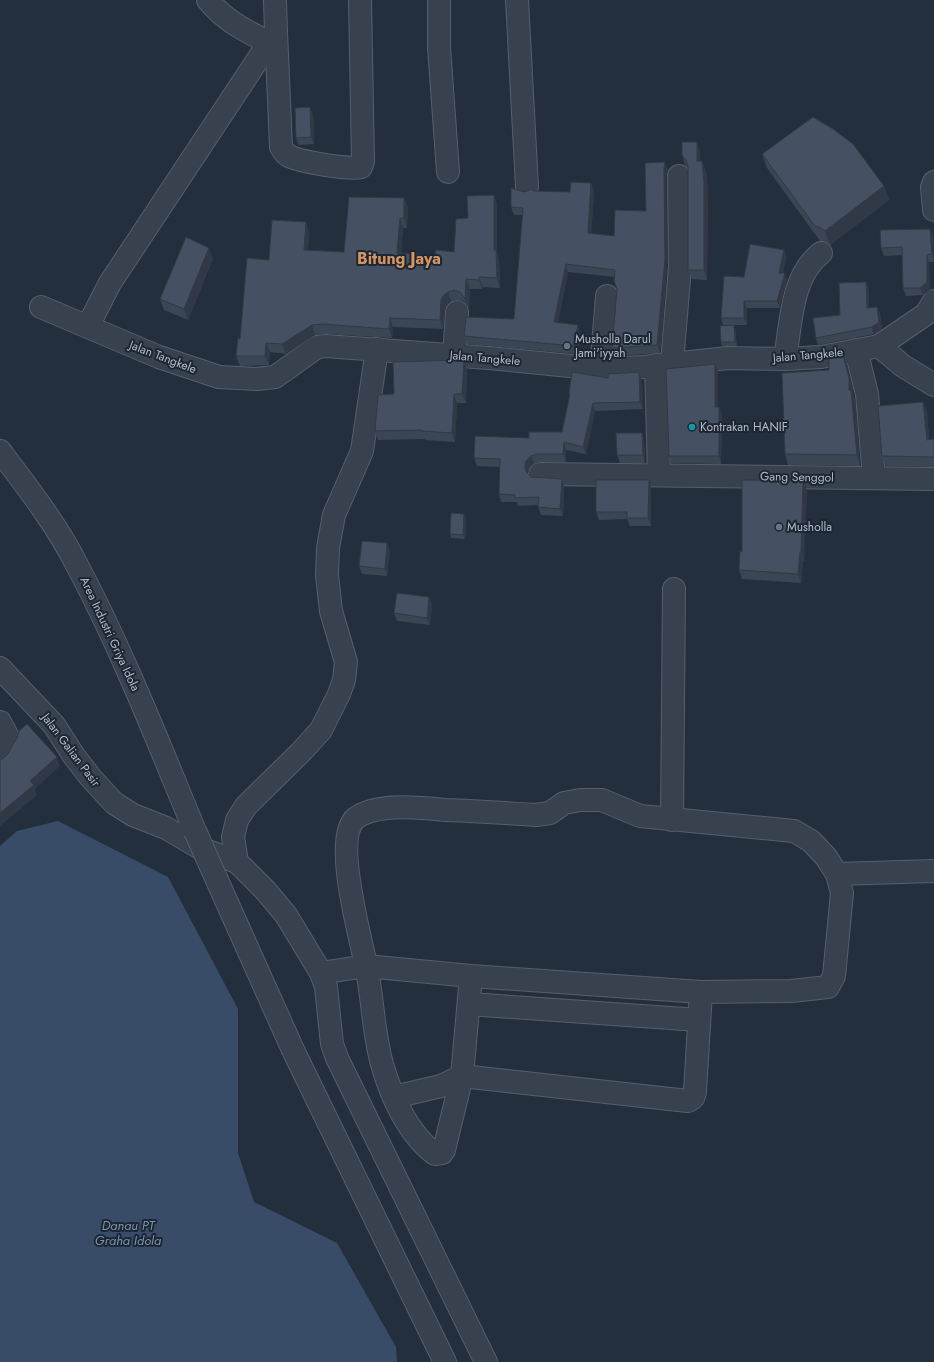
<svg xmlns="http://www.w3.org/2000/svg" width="934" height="1362" viewBox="0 0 934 1362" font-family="Jost,sans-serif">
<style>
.water{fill:#394c67}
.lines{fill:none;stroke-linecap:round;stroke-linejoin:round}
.minor-casing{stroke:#565f6c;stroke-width:24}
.minor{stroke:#38414e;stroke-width:22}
.minor-bridge-casing{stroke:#565f6c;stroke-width:24;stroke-linecap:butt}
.minor-bridge{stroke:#38414e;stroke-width:22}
.wall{fill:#3b4654}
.shaded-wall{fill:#303945}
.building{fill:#455162;stroke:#303945}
.worship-dot{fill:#6b7280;stroke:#1d2633;stroke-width:1.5}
.culture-dot{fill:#0f9aa8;stroke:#1d2633;stroke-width:1.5}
.labels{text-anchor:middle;stroke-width:4;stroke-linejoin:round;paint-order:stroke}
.poi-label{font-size:12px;fill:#b4bcc9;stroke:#1d2633;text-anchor:start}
.street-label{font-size:12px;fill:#b4bcc9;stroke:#1d2633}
.water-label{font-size:13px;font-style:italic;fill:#7c92b1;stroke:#1d2633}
.district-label{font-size:16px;font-weight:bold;fill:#d59563;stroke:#1d2633}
</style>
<rect width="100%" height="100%" fill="#242f3e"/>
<polygon class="water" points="58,821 168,877 238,1009 238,1153 254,1202 337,1243 396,1347 397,1362 0,1362 0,846 17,831"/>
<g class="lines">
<defs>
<g id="minor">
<path d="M208,0c16,20 38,32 61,42"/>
<polyline points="439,0 439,47 448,172"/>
<polyline points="517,0 527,187"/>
<path d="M276,32l5,115c2,4 4,7 8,9 12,6 60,14 72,11l2,-6 -3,-161"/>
<polyline points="934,182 932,187 934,210"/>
<polyline points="41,307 159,357 219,377 257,379 275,377 317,347 325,346 489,358 601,369 644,367 728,358 785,359 821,357 879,346 926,314 934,301"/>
<polyline points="88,326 110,283 276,32 275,0"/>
<polyline points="879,346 903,366 934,385"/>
<polyline points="377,349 362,451 334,515 328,548 327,575 331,611 346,662 344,680 339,694 321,730 302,751 246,806 237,820 233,837 237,862 265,890 286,915 321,973 326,987 332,1044 337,1058 486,1362"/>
<polyline points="856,350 867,394 874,478"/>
<polyline points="454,355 457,312"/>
<path d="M785,359c6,-35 6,-83 36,-106"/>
<polyline points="672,363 680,267 679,176"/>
<polyline points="656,365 659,474"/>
<polyline points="601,369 607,296"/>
<path d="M0,451c28,37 57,74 78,116 45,85 80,175 117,264"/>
<polyline points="540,474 934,479"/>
<polyline points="0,668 54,725 74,756 91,778 114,803 133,815 166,828 200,848 237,862"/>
<polyline points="0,722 10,741 0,758"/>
<polyline points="672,820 674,589"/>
<polyline points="837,874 934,871"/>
<path d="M321,973l45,-7 105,10 230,16 90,-1 37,-4 6,-11 8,-83 -5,-19 -11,-17 -15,-16 -17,-10 -154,-15 -38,-16h-22l-16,3 -14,10 -14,2c-30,-2 -61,-4 -91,-5 -19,-2 -39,-4 -58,-2 -10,1 -23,4 -31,10 -24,19 5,121 10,147 7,33 7,67 16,99 9,32 26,70 53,90l7,-1 2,-3 18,-74 9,-100"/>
<polyline points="469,1004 699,1020"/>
<polyline points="293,1050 445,1362"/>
<polyline points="394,1097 441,1086 462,1076 688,1101 693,1098 695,1092 701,992"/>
</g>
</defs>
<use href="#minor" class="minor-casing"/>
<use href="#minor" class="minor"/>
<defs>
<polyline id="minor-bridge" points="195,831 293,1050"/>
</defs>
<use href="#minor-bridge" class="minor-bridge-casing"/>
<use href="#minor-bridge" class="minor-bridge"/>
</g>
<g class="wall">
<polygon points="310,107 313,115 314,144 299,145 296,138"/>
<polygon points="700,152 700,161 706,171 708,193 707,280 692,279 688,270 688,168 685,165 682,155"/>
<polygon points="762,154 884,186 889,200 830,245 825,241 820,241 767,168"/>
<polygon points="668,170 666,176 667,267 660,353 615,356 612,348 617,289 615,277 568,272 558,322 580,333 577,354 467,344 464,336 514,319 523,215 514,215 511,207 524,192 570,192 594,191 591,234 614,236 646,211"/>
<polygon points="494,195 497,204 497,253 499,260 500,288 483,287 482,289 470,289 469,308 464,301 457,300 451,301 446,305 445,311 443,329 393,327 392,338 326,334 315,335 286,354 270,352 269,365 240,366 236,356 240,339 269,260 309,232 308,250 344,252 404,198 408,208 407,228 403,228 401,253 435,255 454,252 468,218"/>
<polygon points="930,229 933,236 934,262 929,262 930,290 923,295 906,296 903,288 902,255 884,256 881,248"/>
<polygon points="784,250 786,257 783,273 787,280 780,308 747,308 747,325 734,325 735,329 737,346 722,346 721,342 734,325 723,325 721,318 744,277"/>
<polygon points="213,259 188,320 164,310 160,299"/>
<polygon points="869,289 869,308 877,307 880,314 882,329 874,334 818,345 816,338 840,315"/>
<polygon points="464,360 467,369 466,403 457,403 455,442 425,440 425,439 378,440 375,431 394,394"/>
<polygon points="847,365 853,388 853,394 855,400 860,466 788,465 785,454 829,370"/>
<polygon points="639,372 642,380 643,409 595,411 586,454 566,450 566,462 540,462 534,463 529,468 528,474 531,477 564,487 563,516 541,515 538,507 538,505 518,506 517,502 501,502 499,494 500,467 477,466 474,458 529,438 562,432 570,397 569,393 608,378"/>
<polygon points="718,372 718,407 719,407 722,415 721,464 671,463 669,456"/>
<polygon points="923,402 927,412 929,439 934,439 934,467 886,466 882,456"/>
<polygon points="642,433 644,440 645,463 620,463 617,455"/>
<polygon points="803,481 807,490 804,561 803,561 801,583 742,579 739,570 742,552"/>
<polygon points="651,488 651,526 630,526 627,519 599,520 596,512"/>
<polygon points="466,518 465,539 451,538 450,534"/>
<polygon points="387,543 390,551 387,576 362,574 359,566"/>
<polygon points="429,597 432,605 430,625 397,621 394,613"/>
</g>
<g class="shaded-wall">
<polygon points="310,107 313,115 314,144 311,137"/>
<polygon points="697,142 700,152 700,171 697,161"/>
<polygon points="702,161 706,171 708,193 707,280 704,270"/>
<polygon points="665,162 668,170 666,176 667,267 660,353 657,345 664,168"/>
<polygon points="591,183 594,191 591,241 588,233"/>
<polygon points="884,186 889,200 830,245 825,231"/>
<polygon points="494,195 497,204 497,253 499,260 500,288 497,278 494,250"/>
<polygon points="404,198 408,208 407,228 404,218"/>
<polygon points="400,218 403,228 400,263 397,253"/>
<polygon points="306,222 309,232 307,259 304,250"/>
<polygon points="930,229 933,236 934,260 932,254"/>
<polygon points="209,248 213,259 188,320 184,309"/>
<polygon points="784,250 786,257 782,280 779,273"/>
<polygon points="927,255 929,262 930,290 923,295 920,288"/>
<polygon points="566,264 568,272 557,329 554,322"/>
<polygon points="785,273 787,280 780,308 777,301"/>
<polygon points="479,277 483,287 482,289 479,280"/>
<polygon points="466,279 470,289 469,308 465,299"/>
<polygon points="866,282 869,289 869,315 867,308"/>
<polygon points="448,292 451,301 446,305 445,311 443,329 440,320 441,301 443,296"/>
<polygon points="744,301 747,308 747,325 744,318"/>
<polygon points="877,307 880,314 882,329 874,334 872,327"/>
<polygon points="390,318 393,327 392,338 389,329"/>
<polygon points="312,325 315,335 286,354 282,344"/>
<polygon points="578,325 580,333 577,354 574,346"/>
<polygon points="734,325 735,329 737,346 735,342"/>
<polygon points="266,343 270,352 269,365 265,356"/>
<polygon points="843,355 847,365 853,388 853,394 855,400 860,466 857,455 849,390"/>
<polygon points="464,360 467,369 466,403 462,394"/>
<polygon points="715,364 718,372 718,415 715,407"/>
<polygon points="639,372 642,380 643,409 640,402"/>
<polygon points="454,394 457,403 455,442 452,433"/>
<polygon points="923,402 927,412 930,449 927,440"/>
<polygon points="593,403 595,411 586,454 583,447"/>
<polygon points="719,407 722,415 721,464 719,456"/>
<polygon points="642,433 644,440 645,463 643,455"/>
<polygon points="564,442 566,450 566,462 563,454"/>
<polygon points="531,456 534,463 529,468 528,474 526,472 525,467 526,461"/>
<polygon points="562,479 564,487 563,516 560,509"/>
<polygon points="649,480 651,488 651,526 648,518"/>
<polygon points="803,481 807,490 804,561 801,553"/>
<polygon points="464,514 466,518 465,539 463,535"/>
<polygon points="387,543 390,551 387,576 385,569"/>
<polygon points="800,552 803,561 801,583 798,574"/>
<polygon points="429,597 432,605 430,625 427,618"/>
<polygon points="57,757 60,766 35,789 37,795 0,826 0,813 30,781"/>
</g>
<g class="building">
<polygon points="310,107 311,137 296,138 295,108"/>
<polygon points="813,117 833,129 853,144 884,186 825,231 819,227 815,226 762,154"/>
<polygon points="682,142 697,142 697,161 702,161 704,183 704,270 688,270 688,166 686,160 682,155"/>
<polygon points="665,162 664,168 665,259 657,345 612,348 617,289 614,281 615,270 566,264 554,322 578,325 574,346 464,336 466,317 514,319 523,208 511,207 511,188 524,192 532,189 533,191 570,192 571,182 591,183 588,233 614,236 615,210 646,211 645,163"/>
<polygon points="494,195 494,250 496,250 497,278 479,277 479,280 466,279 465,299 460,292 454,290 448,292 443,296 441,301 440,320 390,318 389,329 322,324 312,325 282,344 266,343 265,356 236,356 238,338 240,339 247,258 269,260 272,220 306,222 304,250 344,252 349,197 404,198 404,218 400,218 397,253 435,255 436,250 454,252 456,219 468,218 467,196"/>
<polygon points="930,229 932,254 927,255 927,282 920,288 903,288 902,247 881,248 880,230"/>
<polygon points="186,237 209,248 184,309 160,299"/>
<polygon points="750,244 784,250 779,273 785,273 777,301 744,301 744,318 721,318 724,276 744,277"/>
<polygon points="866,282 867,308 877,307 879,322 872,327 816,338 813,318 840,315 839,283"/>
<polygon points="734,325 735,342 721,342 720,326"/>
<polygon points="843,355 849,378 849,390 851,390 857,455 785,454 782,373 829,370 829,357"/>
<polygon points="464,360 462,394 454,394 452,433 422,431 422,430 375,431 378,395 394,394 393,362"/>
<polygon points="715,364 715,407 719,407 719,456 669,456 666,369"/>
<polygon points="572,372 608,378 608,374 639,372 640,402 593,403 583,447 564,442 563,454 537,454 531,456 526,461 525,467 526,472 531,477 562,479 560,509 538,507 539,497 515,498 515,495 499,494 500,459 474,458 475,436 529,438 529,432 562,432 570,394 569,393"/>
<polygon points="923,402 927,440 934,439 934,457 882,456 878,406"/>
<polygon points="616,433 642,433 643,455 617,455"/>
<polygon points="596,480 649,480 648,518 627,518 627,512 596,512"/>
<polygon points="742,480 803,481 801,553 800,552 798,574 739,570 740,551 742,552"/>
<polygon points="451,513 464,514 463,535 450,534"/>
<polygon points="362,541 387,543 385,569 359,566"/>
<polygon points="397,593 429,597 427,618 394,613"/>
<polygon points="27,724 57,757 30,781 34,785 0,813 0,760 2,759 7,755 17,738 19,731"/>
</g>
<g class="worship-dot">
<circle cx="567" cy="346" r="4"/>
<circle cx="779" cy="527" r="4"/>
</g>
<circle class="culture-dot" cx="692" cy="427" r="4"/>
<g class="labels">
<g class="poi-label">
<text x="575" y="343">Musholla Darul<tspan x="575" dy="14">Jami'iyyah</tspan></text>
<text x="700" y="431">Kontrakan HANIF</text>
<text x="787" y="531">Musholla</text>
</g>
<g class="street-label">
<text transform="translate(808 355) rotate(-5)" y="4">Jalan Tangkele</text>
<text transform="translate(163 357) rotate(21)" y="4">Jalan Tangkele</text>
<text transform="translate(485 358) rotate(5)" y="4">Jalan Tangkele</text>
<text transform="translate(797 477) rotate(1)" y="4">Gang Senggol</text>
<text transform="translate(110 634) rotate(65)" y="4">Area Industri Griya Idola</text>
<text transform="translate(71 750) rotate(53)" y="4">Jalan Galian Pasir</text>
</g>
<g class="water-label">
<text x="128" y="1230">Danau PT<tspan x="128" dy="15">Graha Idola</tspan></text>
</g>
<g class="district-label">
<text x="399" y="264">Bitung Jaya</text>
</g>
</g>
</svg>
